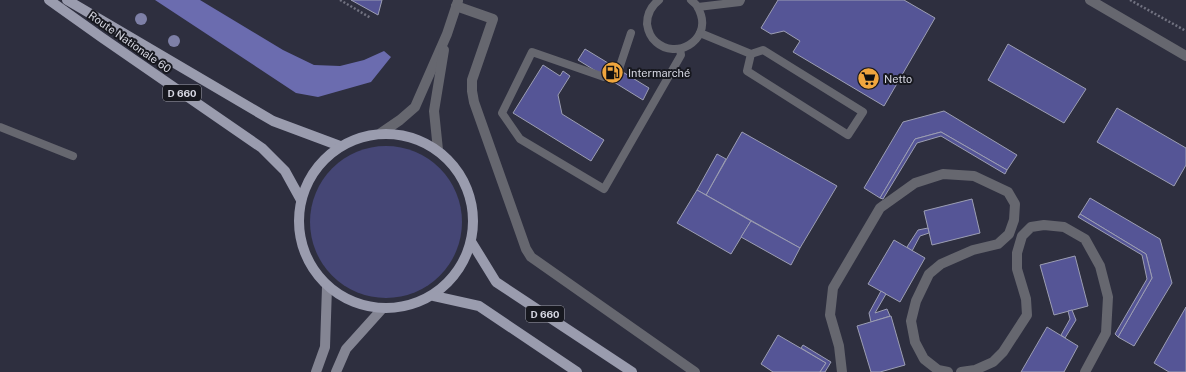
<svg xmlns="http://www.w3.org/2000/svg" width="1186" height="372" viewBox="0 0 1186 372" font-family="'Public Sans',sans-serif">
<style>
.green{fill:#454675}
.water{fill:#6b6caf}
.building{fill:#555596;stroke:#9c9eb3}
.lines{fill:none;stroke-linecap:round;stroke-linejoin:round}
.path{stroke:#717280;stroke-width:2.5;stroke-dasharray:2 2;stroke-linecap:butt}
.lane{stroke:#66676f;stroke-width:8}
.street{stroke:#66676f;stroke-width:10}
.secondary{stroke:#848593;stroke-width:10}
.primary{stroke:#9a9cae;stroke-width:10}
.tree{fill:#7e80a7}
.labels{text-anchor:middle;stroke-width:4;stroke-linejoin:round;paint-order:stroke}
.shield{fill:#17181f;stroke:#9d9ea8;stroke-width:1}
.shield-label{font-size:10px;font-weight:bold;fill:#d6d7e2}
.street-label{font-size:11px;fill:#d6d7e2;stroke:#17181f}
.poi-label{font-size:11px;fill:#d6d7e2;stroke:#17181f;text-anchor:start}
</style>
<rect width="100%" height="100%" fill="#2e2f3f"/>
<circle class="green" cx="386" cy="222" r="76"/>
<polygon class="water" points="155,0 200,0 283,50 314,65 340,66 364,60 384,51 391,57 371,82 318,97 296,93"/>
<g class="building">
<polygon points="351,0 382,0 378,15"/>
<polygon points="778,0 904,0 935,18 884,106 793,52 800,41 784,31 771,34 761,28"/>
<polygon points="1008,44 1086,89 1064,123 988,80"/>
<polygon points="585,49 649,88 643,100 578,60"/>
<polygon points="543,65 560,76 563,71 570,76 558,95 562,114 604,140 591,161 513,113"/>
<polygon points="1117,108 1186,148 1186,165 1174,186 1097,142"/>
<polygon points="944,111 1017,155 1007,170 941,132 915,139 880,198 864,188 903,122"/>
<polygon points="742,132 837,186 800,248 706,195"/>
<polygon points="941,132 1007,170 1005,174 941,136 917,143 883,199 880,198 915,139"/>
<polygon points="717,154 726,159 706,195 697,190"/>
<polygon points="697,190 751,221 731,254 677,223"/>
<polygon points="1090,198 1160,239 1172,283 1134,346 1118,337 1152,278 1146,254 1080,214"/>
<polygon points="972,199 980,233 932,245 924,211"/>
<polygon points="1080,214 1146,254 1152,278 1118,337 1115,334 1147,279 1142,255 1078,217"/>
<polygon points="751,221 800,248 791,265 741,237"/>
<polygon points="928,228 929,233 920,236 912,251 907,247 918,230"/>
<polygon points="894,240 925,258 900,302 868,284"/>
<polygon points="1075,256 1088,306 1054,315 1040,265"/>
<polygon points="881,291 886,294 875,313 887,309 890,316 871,322 869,313"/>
<polygon points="1186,307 1186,372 1169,372 1154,363"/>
<polygon points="1072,310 1076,320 1065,338 1061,335 1070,319 1068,311"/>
<polygon points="891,316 905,365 880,372 871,372 857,326"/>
<polygon points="1047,327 1078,346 1064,372 1021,372"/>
<polygon points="778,335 826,363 820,372 773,372 761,364"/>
<polygon points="803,345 831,362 825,372 820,372 826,363 801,348"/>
</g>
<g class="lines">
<g class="path">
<polyline points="340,0 371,18"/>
<polyline points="1130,0 1186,31"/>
</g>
<g class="lane">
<path d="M659,0c-8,6 -12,14 -12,24 1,7 3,13 9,18 20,18 53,-1 45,-27 -1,-3 -2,-6 -4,-9 -1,-2 -4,-4 -6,-6"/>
<polyline points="698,7 740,2 741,0"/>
<polyline points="700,33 751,54 763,50 863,112 848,135 747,71 751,54"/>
<polyline points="619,69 631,33"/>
<polyline points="604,77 532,52 502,113 520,139 604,189 681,55 680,49"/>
<polyline points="0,127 73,156"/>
</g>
<g class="street">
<polyline points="1090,0 1186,56"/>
<polyline points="456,6 493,19 472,80 472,91 474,102 526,249 531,257 695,372"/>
<polyline points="381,133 400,120 415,107 447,34 458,1"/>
<polyline points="438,150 434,111 444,50"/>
<polyline points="842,372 839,346 830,315 833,288 880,208 915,183 943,174 974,176 1008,192 1015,204 1014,220 1009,234 998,244 973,250 941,264 929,274 916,301 911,321 915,342 924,359 938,370 948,372"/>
<polyline points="961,372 975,370 993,362 1003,352 1027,315 1026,299 1017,269 1017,253 1022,236 1031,227 1044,225 1064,227 1085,239 1100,266 1108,297 1106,333 1085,372"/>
</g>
<g class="secondary">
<polyline points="316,372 325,347 327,287"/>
<polyline points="336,372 346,349 382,309"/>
</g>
<g class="primary">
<polyline points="49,0 101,37 262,148 285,171 301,200"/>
<polyline points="67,0 273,121 340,146"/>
<circle cx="386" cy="221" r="87"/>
<polyline points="472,243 496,282 632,372"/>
<polyline points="434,296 479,306 577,372"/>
</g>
</g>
<g class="tree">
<circle cx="141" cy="19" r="6"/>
<circle cx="174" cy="41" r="6"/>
</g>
<defs>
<symbol id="fuel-disc" viewBox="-11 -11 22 22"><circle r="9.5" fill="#f0a63e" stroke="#17181f"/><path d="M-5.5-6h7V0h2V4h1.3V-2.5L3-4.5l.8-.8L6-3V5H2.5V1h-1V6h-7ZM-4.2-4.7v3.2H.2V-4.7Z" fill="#111"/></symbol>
<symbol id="supermarket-disc" viewBox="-11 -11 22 22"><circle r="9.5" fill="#f0a63e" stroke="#17181f"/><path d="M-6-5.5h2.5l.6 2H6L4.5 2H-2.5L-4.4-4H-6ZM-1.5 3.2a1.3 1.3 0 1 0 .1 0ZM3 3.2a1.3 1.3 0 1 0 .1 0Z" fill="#111"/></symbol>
</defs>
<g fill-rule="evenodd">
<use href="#fuel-disc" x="600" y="60" width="25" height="25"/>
<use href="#supermarket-disc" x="856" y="66" width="25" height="25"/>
</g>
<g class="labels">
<g class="shield">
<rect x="163" y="85" width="38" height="16" rx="3"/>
<rect x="526" y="306" width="38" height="16" rx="3"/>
</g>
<g class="shield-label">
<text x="182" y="97">D 660</text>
<text x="545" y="318">D 660</text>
</g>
<g class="street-label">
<text transform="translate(130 42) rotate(35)" y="4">Route Nationale 60</text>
</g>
<g class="poi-label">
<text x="628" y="77">Intermarché</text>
<text x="884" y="83">Netto</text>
</g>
</g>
</svg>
